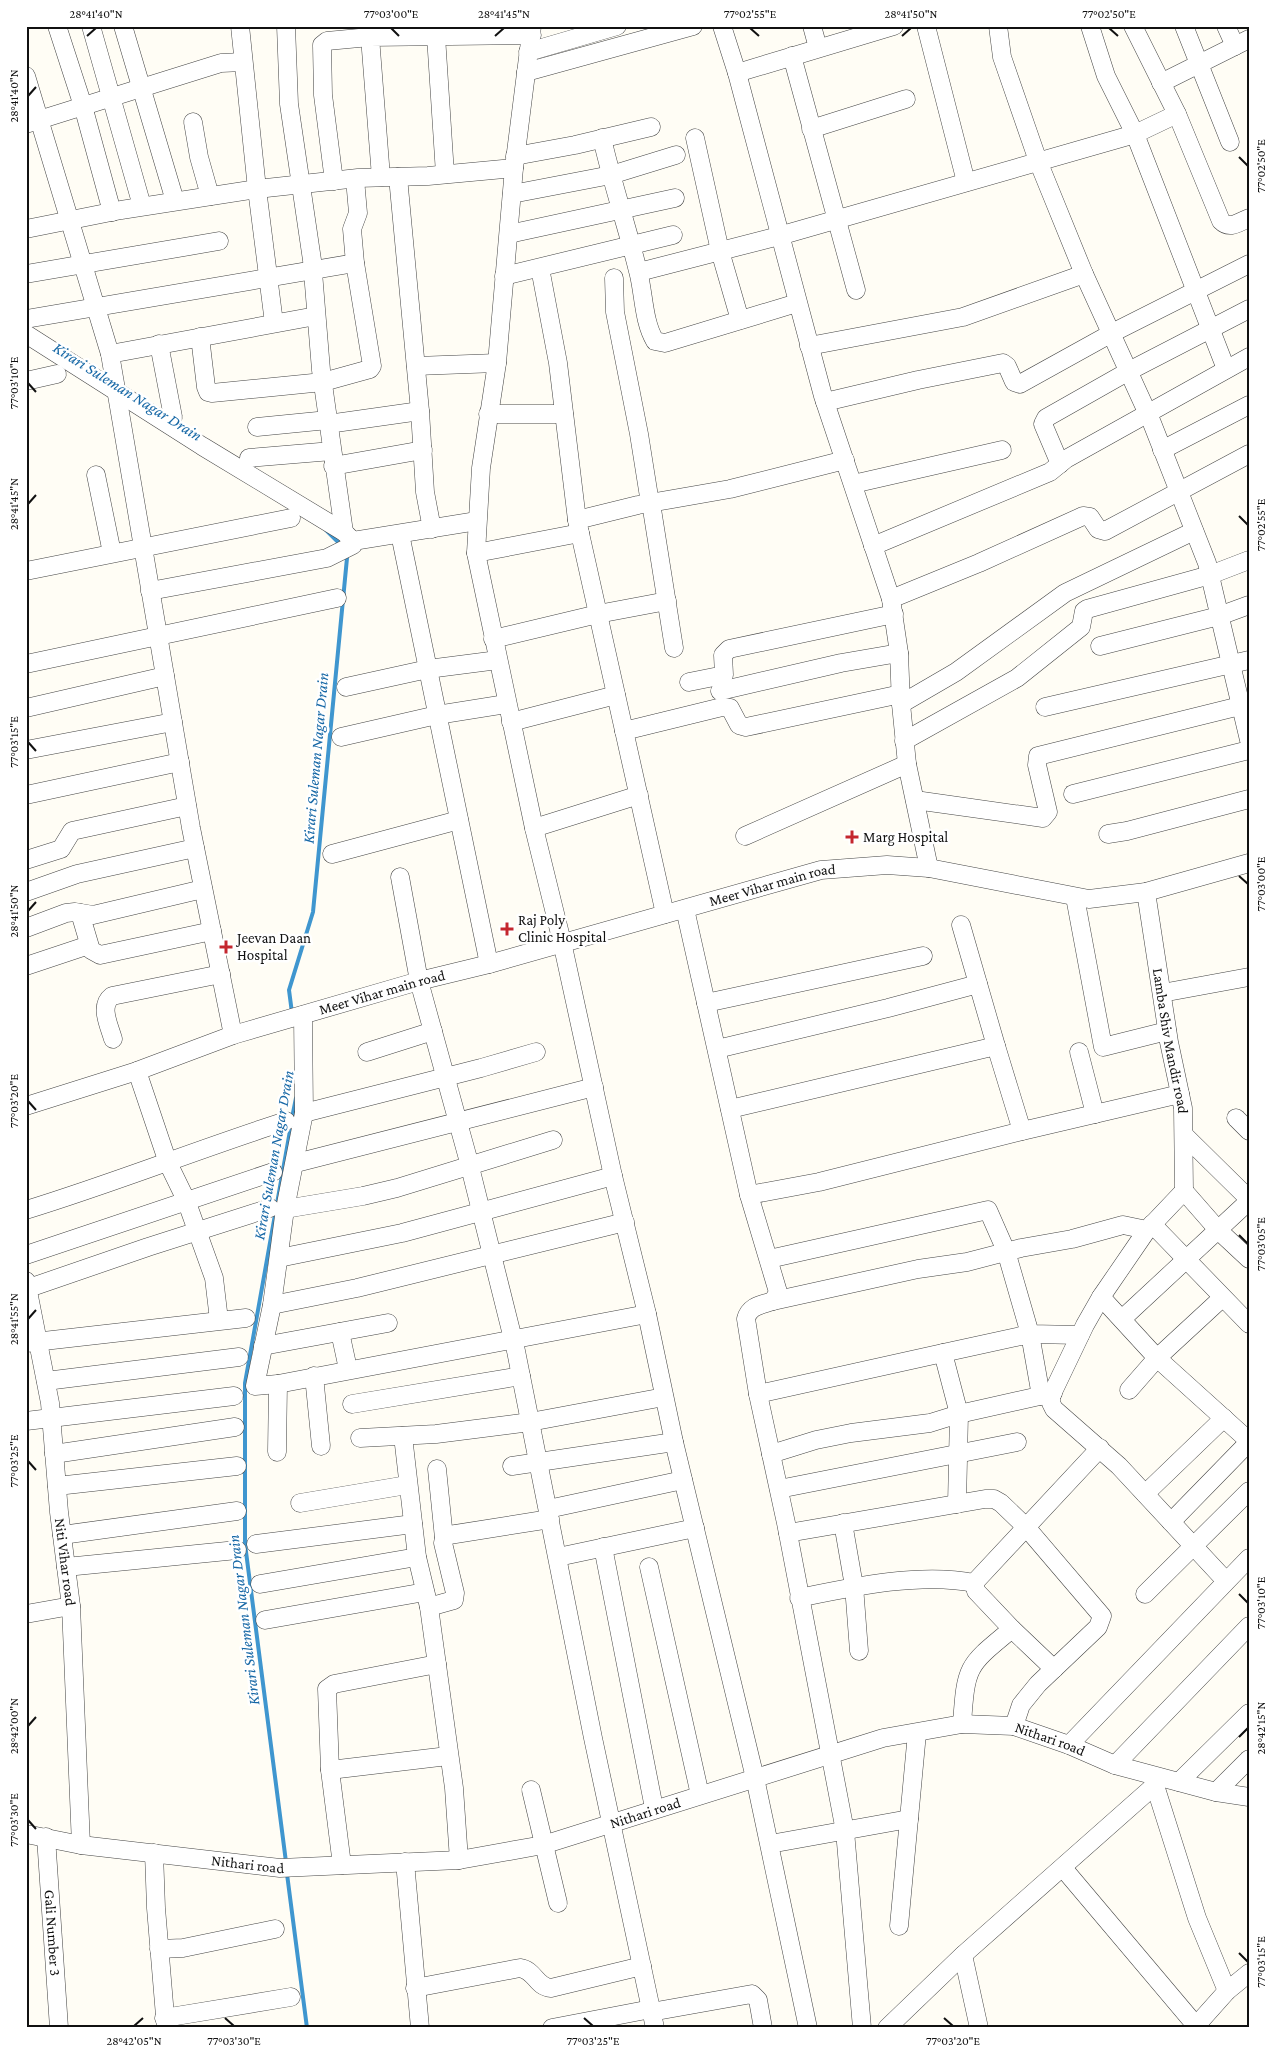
<svg xmlns="http://www.w3.org/2000/svg" width="1275" height="2054" viewBox="0 0 1275 2054" font-family="'Crimson Pro',serif">
<style>
.lines{fill:none;stroke-linecap:round;stroke-linejoin:round}
.stream{stroke:#3f96cf;stroke-width:4}
.minor-casing{stroke:#444;stroke-width:19}
.minor{stroke:#fff;stroke-width:18}
.ticks{fill:none;stroke:#111;stroke-width:2}
.poi-dot{fill:#c4262e;stroke:#fff;stroke-width:2}
.labels{text-anchor:middle;stroke-width:5;stroke-linejoin:round;paint-order:stroke}
.poi-label{font-size:15px;fill:#111;stroke:#fff;text-anchor:start}
.street-label{font-size:15px;fill:#111;stroke:#fff}
.water-label{font-size:16px;font-style:italic;fill:#1768a6;stroke:#fff}
.neatline{fill:none;stroke:#111;stroke-width:2}
.ticks-label{font-size:12px;text-anchor:middle;fill:#111}
</style>
<rect width="100%" height="100%" fill="#fffdf5"/>
<g class="lines">
<g class="stream">
<polyline points="326,530 341,545"/>
<polyline points="292,1013 289,990 313,912 347,558 345,553"/>
<polyline points="292,1118 296,1098"/>
<polyline points="286,1862 245,1544 245,1383 291,1125"/>
<polyline points="287,1874 307,2028"/>
</g>
<defs>
<g id="minor">
<polyline points="57,26 83,106 112,212"/>
<polyline points="91,26 142,206"/>
<polyline points="123,26 175,201"/>
<polyline points="240,26 257,189 274,323"/>
<polyline points="286,26 289,104 312,260 321,370 344,532"/>
<polyline points="532,26 514,168 497,363 481,468 476,553 534,828 562,942 613,1176 647,1314 674,1442 755,1778 808,2028"/>
<polyline points="722,26 737,73 823,396 891,599 899,653 901,704 907,764 929,868"/>
<polyline points="812,26 818,48"/>
<polyline points="926,26 966,182"/>
<polyline points="998,26 1002,57 1038,161 1084,274 1152,423 1207,563 1249,740"/>
<polyline points="1090,26 1106,76 1135,134 1226,369"/>
<path d="M1133,26l44,88 44,107c9,9 18,1 28,-3"/>
<polyline points="1184,26 1230,142"/>
<polyline points="1226,26 1235,46"/>
<polyline points="436,36 445,174"/>
<polyline points="528,52 617,26"/>
<polyline points="792,56 856,290"/>
<polyline points="526,72 693,26"/>
<polyline points="737,73 894,26"/>
<polyline points="26,76 110,354 191,828 233,1035"/>
<polyline points="1161,83 1249,39"/>
<polyline points="193,122 199,157 210,196"/>
<polyline points="26,124 221,63 243,62"/>
<polyline points="811,129 906,99"/>
<path d="M602,138c10,45 25,88 36,133 6,22 5,50 17,70l10,2 132,-40"/>
<polyline points="695,138 720,251 740,320"/>
<polyline points="515,156 575,145 651,127"/>
<polyline points="381,177 370,37 532,35"/>
<polyline points="398,177 420,411 425,492 432,529"/>
<polyline points="334,181 323,95 322,45 327,41 370,37 369,27"/>
<polyline points="512,194 611,175 676,155"/>
<polyline points="26,229 121,210 257,189 358,178 428,176 514,168"/>
<polyline points="509,234 675,198"/>
<polyline points="540,268 558,363 577,520 665,914"/>
<polyline points="639,272 779,236 1135,134 1177,114"/>
<polyline points="26,274 219,241"/>
<polyline points="504,276 673,235"/>
<polyline points="614,278 615,312 639,434 650,503"/>
<polyline points="26,319 355,263"/>
<polyline points="26,334 202,446 344,532 353,541 477,521"/>
<polyline points="200,337 206,387 208,392 212,393 323,382 370,369 372,366 355,263 352,229 358,213 355,179"/>
<polyline points="159,344 173,417"/>
<polyline points="809,346 963,317 1084,274"/>
<polyline points="110,354 316,316"/>
<polyline points="416,366 497,363"/>
<polyline points="26,381 57,374"/>
<polyline points="825,402 918,380 1003,363 1007,366 1014,382 1020,384 1112,333 1249,264"/>
<polyline points="488,414 564,414"/>
<polyline points="328,424 420,411"/>
<polyline points="257,427 328,420"/>
<polyline points="1162,450 1249,405"/>
<polyline points="249,458 332,451"/>
<polyline points="1060,464 1043,424 1046,418 1129,371 1249,309"/>
<polyline points="333,466 423,450"/>
<polyline points="96,475 112,553"/>
<polyline points="853,484 1002,450"/>
<polyline points="651,503 674,648"/>
<polyline points="577,520 638,505 730,489 845,460"/>
<polyline points="400,534 489,964"/>
<polyline points="873,546 1050,472 1066,459 1249,357"/>
<polyline points="476,553 580,533"/>
<polyline points="26,571 291,518"/>
<polyline points="150,591 327,558 353,545"/>
<polyline points="891,599 979,563 1083,516 1090,517 1098,529 1105,531 1249,454"/>
<polyline points="493,639 598,614 667,601"/>
<polyline points="1100,646 1219,616 1249,605"/>
<polyline points="26,664 337,598"/>
<polyline points="689,682 724,675 723,655 729,649 894,614"/>
<polyline points="346,687 428,669 498,660"/>
<polyline points="720,691 841,663 899,653"/>
<polyline points="901,704 956,672 1065,593 1194,531"/>
<polyline points="1045,707 1249,660"/>
<polyline points="26,708 165,676"/>
<polyline points="511,722 616,695"/>
<polyline points="624,731 722,707 730,708 739,725 746,727 901,694"/>
<polyline points="341,737 437,715 506,704"/>
<polyline points="904,741 1017,678 1081,627 1084,611 1087,609 1210,575 1249,560"/>
<polyline points="26,750 173,722"/>
<polyline points="1073,794 1249,750"/>
<polyline points="26,795 180,762"/>
<polyline points="915,800 1043,818 1048,812 1037,765 1038,756 1240,706"/>
<polyline points="534,828 639,795"/>
<polyline points="1108,834 1127,831 1249,799"/>
<polyline points="745,836 907,764"/>
<polyline points="332,854 459,820"/>
<polyline points="26,860 61,849 72,831 187,806"/>
<polyline points="400,877 419,981 467,1155 516,1351 593,1738 655,2028"/>
<polyline points="26,892 77,874 195,848"/>
<path id="s1" d="M1146,892l23,150 14,66 1,83"/>
<polyline points="1075,897 1103,1047 1167,1031"/>
<polyline points="685,909 749,1195"/>
<polyline points="80,913 91,950 100,955 212,931"/>
<polyline points="961,925 996,1046"/>
<polyline points="26,928 66,913 75,912 93,915 203,889"/>
<polyline points="26,966 89,945"/>
<polyline points="1162,993 1249,977"/>
<polyline points="706,1003 923,956"/>
<polyline points="303,1015 304,1113 285,1209 272,1305 255,1386 278,1384 647,1314"/>
<path d="M113,1039c-4,-14 -14,-33 -1,-43l109,-22"/>
<polyline points="717,1049 888,1008 978,984"/>
<polyline points="367,1052 433,1031"/>
<polyline points="1079,1052 1095,1114"/>
<polyline points="137,1071 168,1163 186,1200 214,1278 219,1320"/>
<path id="s2" d="M26,1106l111,-35 96,-36 186,-54 70,-17 332,-94 66,-5 42,3 160,31 57,-7 103,-29"/>
<polyline points="730,1109 996,1046 1022,1131"/>
<polyline points="304,1113 481,1068 536,1052"/>
<polyline points="1236,1118 1249,1131"/>
<polyline points="1184,1135 1249,1199"/>
<polyline points="296,1163 594,1087"/>
<polyline points="1184,1191 1147,1230 1101,1297 1085,1325 1051,1396 1051,1403 1054,1409 1119,1466 1225,1580"/>
<polyline points="1184,1191 1219,1231 1249,1259"/>
<polyline points="285,1209 363,1196 397,1188 553,1140"/>
<path d="M26,1210c88,-27 173,-61 260,-89"/>
<polyline points="1152,1224 1249,1324"/>
<polyline points="26,1255 273,1172"/>
<polyline points="279,1258 402,1233 613,1176"/>
<polyline points="769,1259 988,1210 1006,1251 1030,1334 1080,1335"/>
<path id="s3" d="M26,1281l24,122 9,109 12,94 10,239"/>
<polyline points="26,1289 148,1247 270,1208"/>
<polyline points="1101,1297 1157,1358 1249,1441"/>
<polyline points="773,1301 918,1269 967,1262 1021,1248 1072,1239 1123,1225 1147,1230"/>
<polyline points="272,1305 357,1288 625,1222"/>
<polyline points="1122,1319 1249,1201"/>
<polyline points="340,1332 348,1369"/>
<polyline points="26,1343 246,1318"/>
<polyline points="263,1346 388,1323"/>
<polyline points="943,1353 1030,1334 1041,1396"/>
<polyline points="314,1376 321,1446"/>
<polyline points="46,1381 239,1357"/>
<polyline points="1129,1390 1157,1358 1222,1298"/>
<polyline points="758,1394 943,1353 959,1414 1053,1393"/>
<polyline points="352,1404 521,1376"/>
<polyline points="26,1421 234,1396"/>
<polyline points="403,1436 417,1557 429,1607 454,1788 459,1860"/>
<polyline points="360,1438 436,1434 530,1422 664,1397"/>
<polyline points="277,1452 278,1384"/>
<polyline points="54,1454 235,1427"/>
<polyline points="771,1454 816,1440 851,1433 930,1423 959,1414 957,1504"/>
<polyline points="512,1466 674,1442"/>
<polyline points="437,1469 444,1538"/>
<polyline points="57,1486 237,1466"/>
<polyline points="779,1489 1017,1442"/>
<polyline points="1145,1494 1224,1418"/>
<polyline points="300,1503 407,1485"/>
<polyline points="548,1509 683,1480"/>
<polyline points="1171,1522 1249,1442"/>
<polyline points="843,1523 854,1586 859,1651"/>
<polyline points="788,1533 985,1499 994,1499 1001,1503 1026,1527 1102,1616 1098,1627 1038,1684 1021,1705 1014,1726"/>
<polyline points="62,1535 237,1511"/>
<polyline points="256,1544 413,1524"/>
<polyline points="603,1547 654,1808"/>
<polyline points="558,1557 695,1528"/>
<polyline points="66,1567 237,1550"/>
<polyline points="649,1567 700,1795"/>
<polyline points="260,1584 417,1557"/>
<polyline points="1145,1594 1249,1491"/>
<path d="M799,1598c53,-11 122,-26 175,-15"/>
<polyline points="429,1607 454,1600 455,1593 443,1543 444,1538 449,1535 550,1519"/>
<polyline points="26,1614 71,1606"/>
<polyline points="265,1620 425,1592"/>
<polyline points="1054,1669 1012,1629 976,1591 974,1583 1100,1448"/>
<path d="M962,1724c4,-59 5,-58 50,-95"/>
<polyline points="1069,1745 1249,1558"/>
<polyline points="1115,1765 1249,1626"/>
<polyline points="330,1770 448,1756"/>
<polyline points="1152,1776 1197,1918 1227,1991"/>
<polyline points="1179,1782 1249,1713"/>
<polyline points="531,1790 558,1903"/>
<polyline points="1216,1792 1249,1759"/>
<path id="s4" d="M26,1834l55,11 199,23 179,-8 84,-15 340,-107 79,-14 52,2 55,19 46,20 101,27 33,5"/>
<path id="s5" d="M46,1837l13,191"/>
<polyline points="770,1844 909,1819"/>
<polyline points="154,1853 156,1908 166,2028"/>
<polyline points="405,1862 420,2028"/>
<polyline points="342,1865 330,1770 327,1689 334,1684 437,1664"/>
<polyline points="1063,1868 1198,2028"/>
<polyline points="899,1926 917,1733"/>
<polyline points="159,1949 183,1948 275,1929"/>
<polyline points="963,1955 979,2028"/>
<path d="M415,1988l105,-20c15,2 16,19 31,20l91,-22"/>
<polyline points="651,2012 752,1994 758,2000 763,2028"/>
<polyline points="164,2018 291,1997"/>
<polyline points="552,2028 651,2009"/>
<path d="M862,2028l-17,-197 -59,-308 -28,-129 -12,-75c3,-13 15,-14 27,-18l5,-9 -29,-97 70,-13 203,-51 158,-37"/>
<polyline points="887,2028 963,1955 1154,1786"/>
<polyline points="1194,2028 1227,1991 1249,1973"/>
</g>
</defs>
<use href="#minor" class="minor-casing"/>
<use href="#minor" class="minor"/>
</g>
<path class="ticks" d="M391,28l8,8M750,28l9,8M1109,28l9,8M87,36l9,-8M495,36l9,-8M902,36l9,-8M28,96l8,-9M1239,157l9,9M28,383l8,9M28,504l8,-9M1239,516l9,9M28,742l8,9M1239,876l9,8M28,911l8,-9M28,1101l8,9M1239,1235l9,9M28,1319l8,-9M28,1461l8,9M1239,1594l9,9M28,1726l8,-9M1239,1737l9,-9M28,1820l8,9M1239,1953l9,9M225,2018l9,8M584,2018l9,8M944,2018l9,8M134,2026l9,-8"/>
<g class="poi-dot">
<path d="M849.5 829.5h5v5h5v5h-5v5h-5v-5h-5v-5h5z"/>
<path d="M504.5 921.5h5v5h5v5h-5v5h-5v-5h-5v-5h5z"/>
<path d="M223.5 939.5h5v5h5v5h-5v5h-5v-5h-5v-5h5z"/>
</g>
<g class="labels">
<g class="poi-label">
<text x="863" y="842">Marg Hospital</text>
<text x="518" y="925">Raj Poly<tspan x="518" dy="17">Clinic Hospital</tspan></text>
<text x="237" y="943">Jeevan Daan<tspan x="237" dy="17">Hospital</tspan></text>
</g>
<g class="street-label">
<text dy="5" stroke="none"><textPath href="#s2" startOffset="779">Meer Vihar main road</textPath></text>
<text dy="5" stroke="none"><textPath href="#s2" startOffset="374">Meer Vihar main road</textPath></text>
<text dy="5" stroke="none"><textPath href="#s1" startOffset="151">Lamba Shiv Mandir road</textPath></text>
<text dy="5" stroke="none"><textPath href="#s3" startOffset="284">Niti Vihar road</textPath></text>
<text dy="5" stroke="none"><textPath href="#s4" startOffset="1048">Nithari road</textPath></text>
<text dy="5" stroke="none"><textPath href="#s4" startOffset="628">Nithari road</textPath></text>
<text dy="5" stroke="none"><textPath href="#s4" startOffset="224">Nithari road</textPath></text>
<text dy="5" stroke="none"><textPath href="#s5" startOffset="96">Gali Number 3</textPath></text>
</g>
<g class="water-label">
<text transform="translate(128 391) rotate(32)" y="6">Kirari Suleman Nagar Drain</text>
<text transform="translate(315 758) rotate(-85)" y="6">Kirari Suleman Nagar Drain</text>
<text transform="translate(273 1155) rotate(-80)" y="6">Kirari Suleman Nagar Drain</text>
<text transform="translate(243 1620) rotate(-97)" y="6">Kirari Suleman Nagar Drain</text>
</g>
</g>
<rect width="1275" height="2054" fill="none" stroke="#ffffff" stroke-width="55"/>
<rect x="28" y="28" width="1220" height="1998" class="neatline"/>
<g class="ticks-label">
<text x="96" y="18">28°41'40"N</text>
<text x="391" y="18">77°03'00"E</text>
<text x="504" y="18">28°41'45"N</text>
<text x="750" y="18">77°02'55"E</text>
<text x="911" y="18">28°41'50"N</text>
<text x="1109" y="18">77°02'50"E</text>
<text transform="translate(14 96) rotate(-90)" y="4">28°41'40"N</text>
<text transform="translate(1261 166) rotate(-90)" y="4">77°02'50"E</text>
<text transform="translate(14 383) rotate(-90)" y="4">77°03'10"E</text>
<text transform="translate(14 504) rotate(-90)" y="4">28°41'45"N</text>
<text transform="translate(1261 525) rotate(-90)" y="4">77°02'55"E</text>
<text transform="translate(14 742) rotate(-90)" y="4">77°03'15"E</text>
<text transform="translate(1261 884) rotate(-90)" y="4">77°03'00"E</text>
<text transform="translate(14 911) rotate(-90)" y="4">28°41'50"N</text>
<text transform="translate(14 1101) rotate(-90)" y="4">77°03'20"E</text>
<text transform="translate(1261 1244) rotate(-90)" y="4">77°03'05"E</text>
<text transform="translate(14 1319) rotate(-90)" y="4">28°41'55"N</text>
<text transform="translate(14 1461) rotate(-90)" y="4">77°03'25"E</text>
<text transform="translate(1261 1603) rotate(-90)" y="4">77°03'10"E</text>
<text transform="translate(14 1726) rotate(-90)" y="4">28°42'00"N</text>
<text transform="translate(1261 1728) rotate(-90)" y="4">28°42'15"N</text>
<text transform="translate(14 1820) rotate(-90)" y="4">77°03'30"E</text>
<text transform="translate(1261 1962) rotate(-90)" y="4">77°03'15"E</text>
<text x="134" y="2045">28°42'05"N</text>
<text x="234" y="2045">77°03'30"E</text>
<text x="593" y="2045">77°03'25"E</text>
<text x="953" y="2045">77°03'20"E</text>
</g>
</svg>
